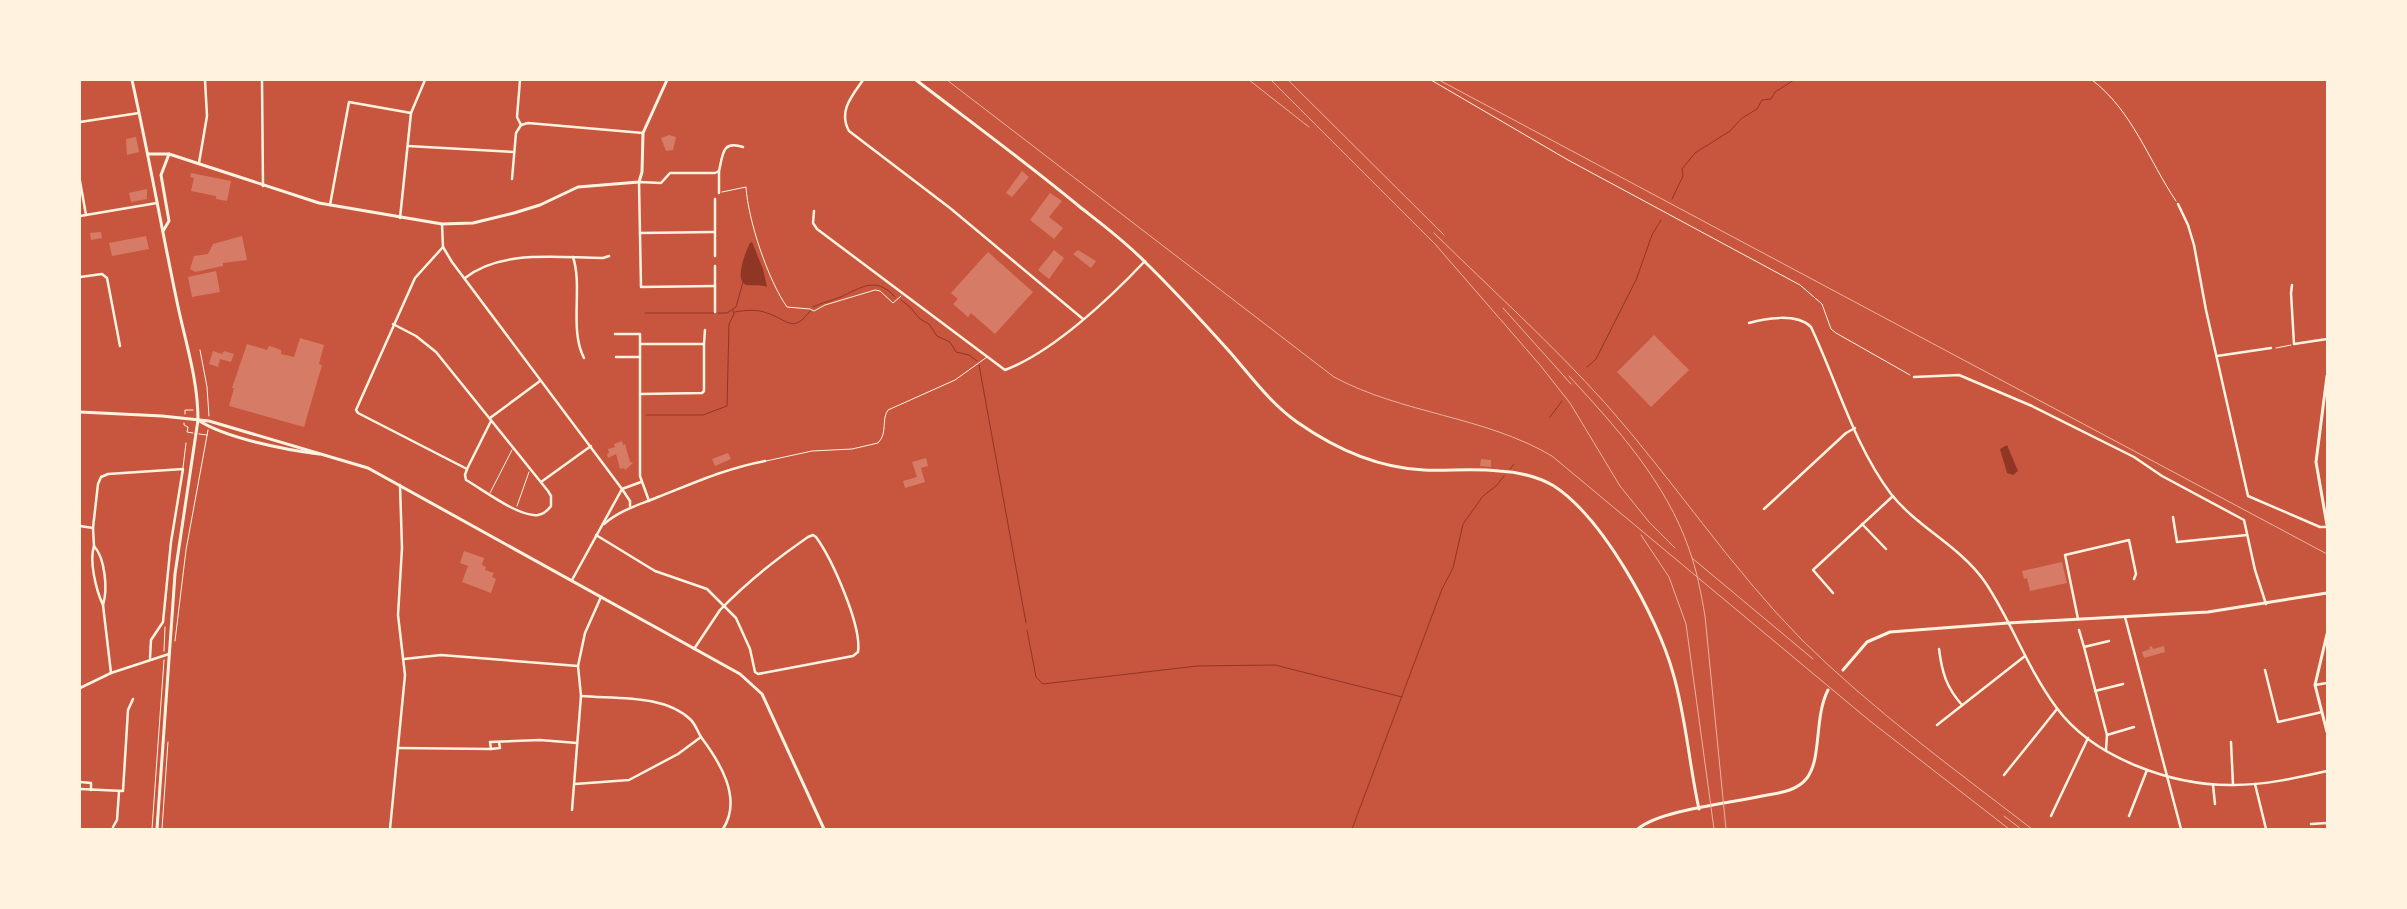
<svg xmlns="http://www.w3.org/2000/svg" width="2407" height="909" viewBox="0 0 2407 909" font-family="Overpass,sans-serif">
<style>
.water{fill:#8f3625}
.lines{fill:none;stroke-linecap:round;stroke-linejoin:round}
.stream{stroke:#8f3625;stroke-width:1}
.building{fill:#d67c66}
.path{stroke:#fff3e0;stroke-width:1}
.service{stroke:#fff3e0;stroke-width:1}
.minor{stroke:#fff3e0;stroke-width:2.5}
.tertiary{stroke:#fff3e0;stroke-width:3}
.secondary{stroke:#fff3e0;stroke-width:3}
.rail{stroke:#e9b49f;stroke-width:1}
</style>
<rect width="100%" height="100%" fill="#c8553d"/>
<g class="water">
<path d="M752,242l11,27 4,18c-7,-3 -13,-1 -20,-2 -14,-3 -1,-34 3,-42z"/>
<polygon points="2007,445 2018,471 2013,475 2007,473 2000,449"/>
</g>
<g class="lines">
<g class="stream">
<polyline points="1672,199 1683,176 1682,169 1695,153 1730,131 1742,118 1757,109 1762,100 1771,99 1775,92 1794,80"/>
<polyline points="901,300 910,307 920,319 929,324 937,336 950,342 956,352 969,355 977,361"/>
<path d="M813,307c7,-4 15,-5 22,-8 23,-8 39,-26 60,-2"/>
<path d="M735,312c10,-2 22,-3 32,1 21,7 26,21 43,-2"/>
<polyline points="645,313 714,313"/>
<polyline points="718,313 727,313 736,307 743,282"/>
<polyline points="979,365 1026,623"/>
<polyline points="1587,367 1596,359 1636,280 1652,235 1661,220"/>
<polyline points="646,415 703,415 727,406 729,324 734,314 733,310"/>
<polyline points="1550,417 1562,401"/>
<polyline points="1510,469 1514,464"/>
<polyline points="1027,630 1036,677 1043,684 1197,666 1275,665 1402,697"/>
<polyline points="1352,829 1442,589 1453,568 1463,524 1483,496 1496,486 1504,476"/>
</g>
</g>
<g class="building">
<polygon points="669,135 676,137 673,150 666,151 661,138"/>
<polygon points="136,137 139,152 127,155 126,139"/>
<polygon points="1022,171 1029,177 1012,197 1006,193"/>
<polygon points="191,173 231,181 227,201 216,199 216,196 191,191 194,178 190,177"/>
<polygon points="147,189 147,199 131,202 129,193"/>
<polygon points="1050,193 1062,201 1049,217 1063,228 1054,239 1030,220"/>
<polygon points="101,232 102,238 91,240 90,233"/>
<polygon points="146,236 149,249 112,256 109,243"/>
<polygon points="242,236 247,260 223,263 223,266 195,272 190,269 194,256 208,254 213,244"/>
<polygon points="1054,250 1064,258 1049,279 1038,270"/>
<polygon points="1078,250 1096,261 1091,268 1073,254"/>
<polygon points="988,252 1033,292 995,334 971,313 968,317 953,304 958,299 951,293"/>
<polygon points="216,271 220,292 192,297 188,277"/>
<polygon points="1654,335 1689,370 1651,407 1617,372"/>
<polygon points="300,338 324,345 319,364 322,365 304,427 229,406 234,388 232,388 247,344 267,350 269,346 273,347 281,350 281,354 294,357"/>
<polygon points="213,351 222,354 224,351 234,354 231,362 220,359 218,367 209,364"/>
<polygon points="622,441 623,445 625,444 630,462 633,463 625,470 624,468 620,469 616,454 608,458 607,454 609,453 608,449 615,447 614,444"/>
<polygon points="728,453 731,459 715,466 712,459"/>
<polygon points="926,458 928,466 921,468 925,482 905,488 903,481 917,477 912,462"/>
<polygon points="1481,459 1491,460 1491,467 1480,466"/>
<polygon points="464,551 484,558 482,565 486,567 485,570 494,573 492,577 496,579 491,593 462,582 468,566 460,563"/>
<polygon points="2062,562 2067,583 2030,591 2027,578 2024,579 2022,571"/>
<polygon points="2152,646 2153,649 2164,646 2165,652 2144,658 2142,652 2150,649 2149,647"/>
</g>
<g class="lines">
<g class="path">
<polyline points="1431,80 1568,160 1800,285 1822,304 1831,329 1836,333 1910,375"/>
<path d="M2092,80c40,30 57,81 84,121"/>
<path d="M722,192l24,-5c2,33 22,93 41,120l23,2 4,2 11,-6 50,-15 5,1 13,12 8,-7"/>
<polyline points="2276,348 2291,345"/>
<polyline points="200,350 207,387 209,416"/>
<polyline points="185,414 185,410 193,410"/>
<polyline points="184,423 184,425 188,427 187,432 193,433"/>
<polyline points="199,434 207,435"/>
<polyline points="517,506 529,472"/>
<polyline points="175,641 186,550 208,430"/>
<polyline points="164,651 165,627"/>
<polyline points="152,829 164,660"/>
<polyline points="162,829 168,742"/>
</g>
<g class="service">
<path d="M766,461l46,-10 40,-2 26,-6c10,-10 3,-23 10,-33l67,-30 32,-23"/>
<polyline points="183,468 186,443"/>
<polyline points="490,493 512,450"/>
</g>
<g class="minor">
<polyline points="262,80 263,186"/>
<path d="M863,80c-11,16 -25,31 -14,51l101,77 133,111"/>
<polyline points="80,122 139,113"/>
<polyline points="521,125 528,123 643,133"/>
<polyline points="408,146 514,152"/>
<polyline points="199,163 207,116 205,80"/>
<polyline points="719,171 719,193"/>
<polyline points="512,179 516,133 521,125 517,117 520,80"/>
<polyline points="80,181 86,215"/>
<polyline points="715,199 715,256"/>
<polyline points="2178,204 2188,225 2194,245 2206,310 2248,496 2320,527 2327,527"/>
<polyline points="330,205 349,102 411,113"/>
<path d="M814,211l-1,12 4,6 188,141c48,-18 105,-72 140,-109"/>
<polyline points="80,216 157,203"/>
<polyline points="400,218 411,113 425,80"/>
<polyline points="442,224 443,247 452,262 622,489 630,501 630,506"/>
<polyline points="640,233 714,232"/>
<polyline points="443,247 415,278 356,410 358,413 467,469"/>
<path d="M573,257c10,30 -4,72 11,101"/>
<polyline points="715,266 715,312"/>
<polyline points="80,277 102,274 107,278 120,346"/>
<path d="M465,278c36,-29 94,-20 138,-20l6,-2"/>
<polyline points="2292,285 2291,293 2294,344 2327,339"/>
<path d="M715,286l-74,1 -2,-105 22,1 9,-10h45l4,-2c4,-17 3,-31 24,-24"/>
<path d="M1749,323c16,-5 48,-10 62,4 26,55 43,118 80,167 27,34 69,52 94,88 27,40 42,86 71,125 37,51 116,79 178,78 31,0 62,-7 93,-14"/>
<path d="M393,324l23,12 20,16 112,139 3,5v10c-3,4 -7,8 -13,9 -18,3 -56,-26 -72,-35l-1,-5 2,-6 24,-48"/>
<polyline points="615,334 640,334 640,476 649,501"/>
<polyline points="640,344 704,344 704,391 702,393 640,394"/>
<polyline points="704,344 705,330"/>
<polyline points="2217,356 2271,348"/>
<polyline points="616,357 640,357"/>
<polyline points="1914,377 1959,375 2032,406 2134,457 2162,476 2244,520 2255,570 2266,604"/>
<polyline points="490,418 540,381"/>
<polyline points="541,482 591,446"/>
<polyline points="1764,509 1846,433 1855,428"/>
<polyline points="2173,517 2177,542 2247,535"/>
<path d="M604,524c16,-14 35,-19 54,-27 36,-14 69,-29 107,-36"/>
<polyline points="1862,524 1886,549"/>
<polyline points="80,526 93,528"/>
<path d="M596,535l59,36 52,18 29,29 14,31 5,23 3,2 95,-18 5,-4c4,-26 -26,-93 -42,-115l-3,-2 -5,2c-32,22 -61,45 -88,73l-26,39"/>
<polyline points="94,546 93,528 98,484 101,477 108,474 183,469 171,542 163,622 151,640 150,658"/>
<path d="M94,546c11,12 14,43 9,59 -7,-15 -14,-44 -9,-59z"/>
<polyline points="572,580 622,489 641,482"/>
<polyline points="1833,593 1813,570 1893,496"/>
<polyline points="103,605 111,673"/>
<polyline points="2125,617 2181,829"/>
<polyline points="2078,619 2065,555 2129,540 2136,574 2134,579"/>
<polyline points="2079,630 2084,647"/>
<path d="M1939,649c3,23 7,38 23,56"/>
<polyline points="404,659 441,655 578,666"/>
<polyline points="2265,670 2278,722 2322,712"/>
<polyline points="2315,685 2327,683"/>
<polyline points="80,688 111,673 169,654"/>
<polyline points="2095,691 2123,684"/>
<polyline points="1937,725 2025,656"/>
<polyline points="2107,735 2134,727"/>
<path d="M701,737c18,24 42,61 22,92"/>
<polyline points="2231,742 2233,785"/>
<polyline points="399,748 491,749 490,742 540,740 577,743"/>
<polyline points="491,749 500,748 499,742"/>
<polyline points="2106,750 2107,735 2084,647 2109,641"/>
<polyline points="2004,775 2057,709"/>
<polyline points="80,782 91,783 91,790"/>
<path d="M575,784l54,-4 49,-26 23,-17c-3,-5 -6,-13 -10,-17 -27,-26 -75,-21 -110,-24"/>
<polyline points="2255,784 2266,829"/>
<polyline points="2213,785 2215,804"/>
<polyline points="80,789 123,791 128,710 133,699"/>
<polyline points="572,810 581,696 578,666 585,633 601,597"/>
<polyline points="2051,816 2088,738"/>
<polyline points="2129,816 2147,770"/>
<polyline points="2311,824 2327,823"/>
<polyline points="113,827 117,820 119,792"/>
<polyline points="390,829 405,675 398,615 402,548 400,485"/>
</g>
<g class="tertiary">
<path d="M916,80c55,42 111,83 164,127 23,18 46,35 66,56 29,28 56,58 83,88 21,24 41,52 68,71 37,26 81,46 127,48 25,1 50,-2 75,1 19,1 38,5 55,15 49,32 103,130 119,187 13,44 16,91 26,136"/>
<polyline points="148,154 169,154 319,203 442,224 473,223 514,213 540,205 578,187 639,182 642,172 643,133 667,80"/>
<polyline points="163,231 169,221 161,175 169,154"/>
<polyline points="2327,376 2316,462 2327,525"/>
<polyline points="2327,634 2315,685 2327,732"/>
<polyline points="1843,670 1867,642 1890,632 2008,623 2208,612 2327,593"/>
<path d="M1638,829c22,-19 93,-26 124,-33 16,-3 34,-4 45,-18 15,-20 7,-61 21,-88"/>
</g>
<g class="secondary">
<path d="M132,80c16,72 29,145 44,217 8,41 22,80 22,123l-23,154 -18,255"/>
<polyline points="80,412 162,416 209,421 368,468 704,654 740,674 762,694 824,829"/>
<path d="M198,420c27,18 88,30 121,34"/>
</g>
<g class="rail">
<path d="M947,80l387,297c69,37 150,39 218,79l318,265 139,108"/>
<polyline points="1249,80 1309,127"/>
<polyline points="1271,80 1435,244 1540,365 1570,403 1620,486 1649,522 1675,548"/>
<polyline points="1288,80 1444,235"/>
<polyline points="1439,80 2327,554"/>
<path d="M1434,233c58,57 118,111 172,171 68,77 124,163 196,236 71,70 152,129 230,189"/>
<polyline points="1503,308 1571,384"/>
<path d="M1569,376c47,51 97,106 120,173 8,22 12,44 16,67l21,213"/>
<polyline points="1641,535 1669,577 1686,624 1714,829"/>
<polyline points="1692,558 1813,659"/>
<polyline points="2004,816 2021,829"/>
</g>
</g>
<rect width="2407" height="909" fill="none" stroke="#fff3e0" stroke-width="162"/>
</svg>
